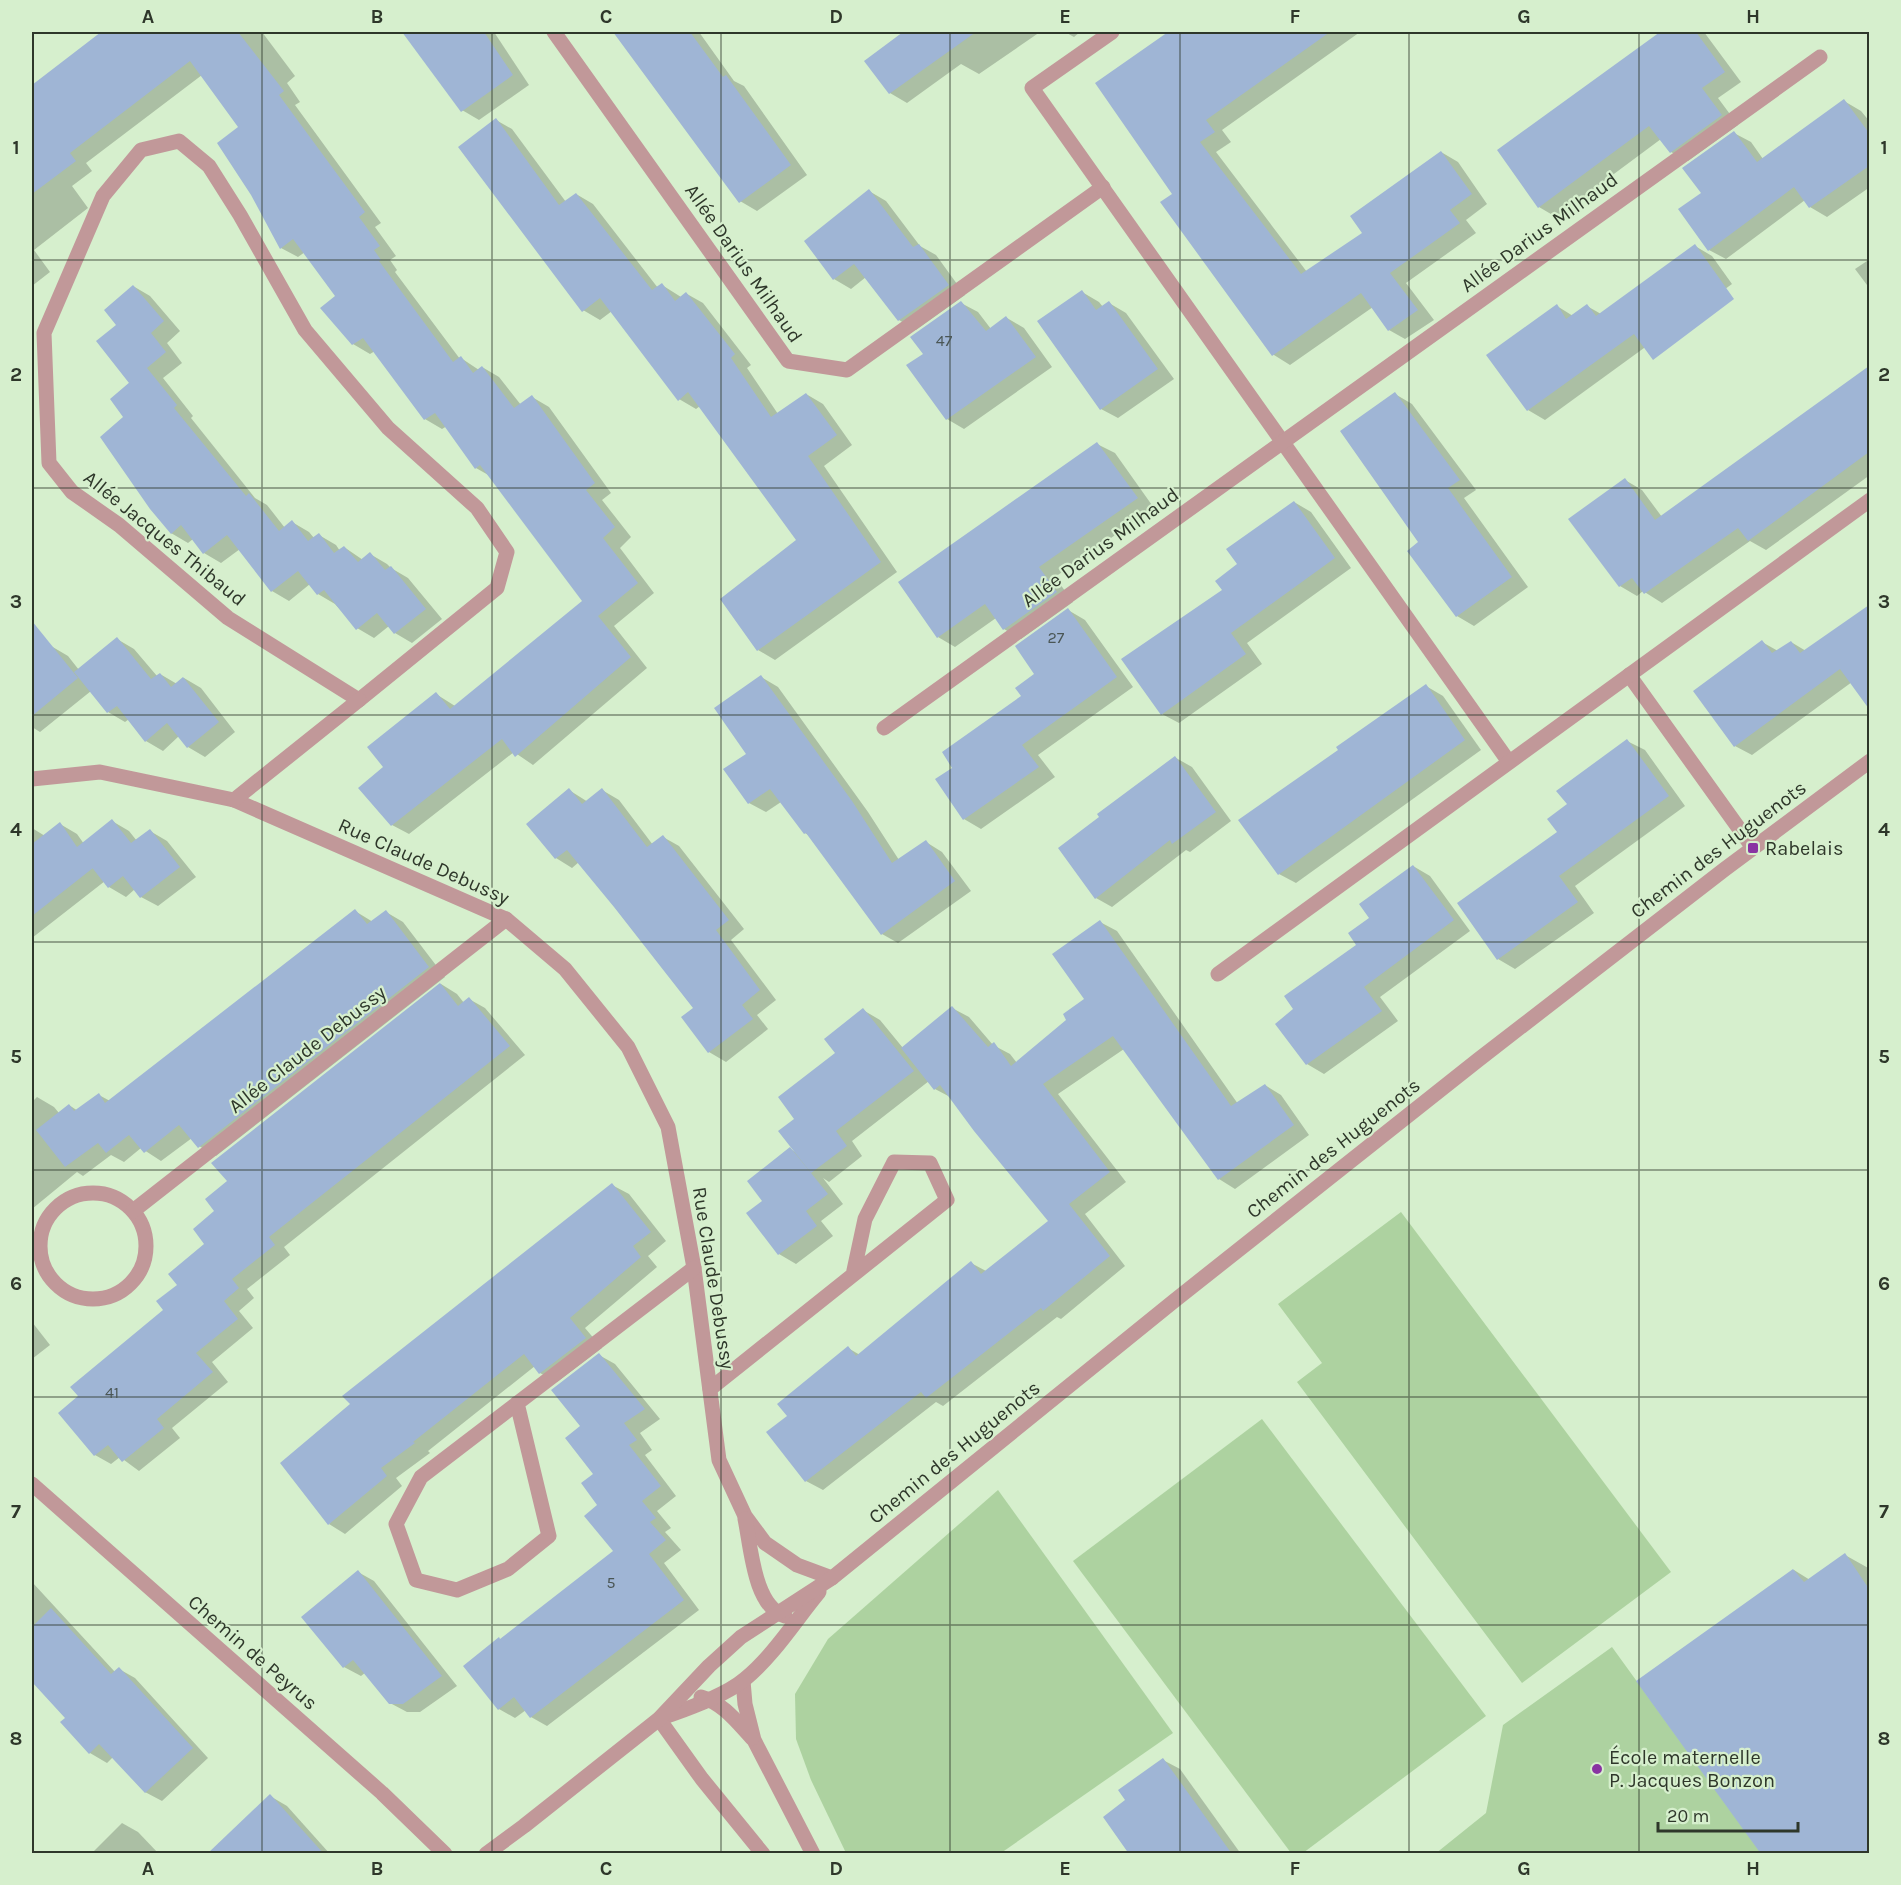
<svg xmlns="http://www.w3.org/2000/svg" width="1901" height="1885" viewBox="0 0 1901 1885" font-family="Karla,sans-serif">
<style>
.green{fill:#add2a0}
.shadow{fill:#0003}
.building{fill:#9fb5d5}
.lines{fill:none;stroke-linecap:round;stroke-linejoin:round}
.minor{stroke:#c19899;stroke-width:15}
.grid{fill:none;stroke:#2e372a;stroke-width:1.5;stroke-opacity:0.55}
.poi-dot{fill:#8934a2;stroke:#d6efcd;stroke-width:2}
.labels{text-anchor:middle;stroke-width:4.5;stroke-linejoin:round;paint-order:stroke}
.number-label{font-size:16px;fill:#4a5655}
.street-label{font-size:20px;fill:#2e372a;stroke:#d6efcd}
.poi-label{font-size:20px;fill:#2e372a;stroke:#d6efcd;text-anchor:start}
.neatline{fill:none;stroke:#2e372a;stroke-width:2}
.grid-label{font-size:20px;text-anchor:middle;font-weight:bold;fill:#2e372a}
</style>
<rect width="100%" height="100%" fill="#d6efcd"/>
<g class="green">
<polygon points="1401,1212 1671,1572 1522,1683 1297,1382 1322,1363 1278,1304"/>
<polygon points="1262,1419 1486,1716 1303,1853 1291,1853 1073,1561"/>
<polygon points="998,1490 1173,1733 1001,1853 846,1853 811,1780 796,1739 795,1694 828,1639"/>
<polygon points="1612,1647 1761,1853 1435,1854 1486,1813 1503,1725"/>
</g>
<g class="shadow">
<polygon points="103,32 177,32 181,37 187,32 262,32 295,76 287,83 300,102 295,105 381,223 375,227 396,256 390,260 397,270 395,272 460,359 461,358 479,370 482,367 499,377 521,405 532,397 549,407 611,493 602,500 631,537 620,548 654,593 614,626 647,668 533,765 514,752 409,834 392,825 385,767 436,694 455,706 584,601 490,476 476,468 447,426 442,429 425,419 375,351 370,354 353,344 322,308 337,296 305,252 298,257 281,248 240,127 202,75 86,163 92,171 72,186 88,208 34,250 50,272 32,286 32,127 47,116 32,95 32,87"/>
<polygon points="404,32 494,32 529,85 479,120 462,110"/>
<polygon points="615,32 699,32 734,81 744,86 807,175 757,211 740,201"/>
<polygon points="906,32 1040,32 979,74 961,64 907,103 890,93 866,61"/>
<polygon points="1065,32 1080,32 1074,37"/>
<polygon points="1215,32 1360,32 1222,130 1231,142 1216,152 1307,272 1364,233 1441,152 1458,162 1487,204 1466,220 1476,233 1406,283 1434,320 1405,339 1389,330 1373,307 1290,365 1274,355 1174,194 1172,62"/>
<polygon points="1662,32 1704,32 1741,82 1718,98 1738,125 1688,161 1671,152 1661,139 1556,217 1539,207 1499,151"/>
<polygon points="1844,101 1861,111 1870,122 1870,187 1827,217 1810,207 1805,200 1726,259 1709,250 1703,193 1734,133 1751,142 1763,159"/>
<polygon points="496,120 512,129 566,202 576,194 593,204 658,288 662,285 681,297 687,294 703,303 751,365 747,368 778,414 806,394 823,404 852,445 824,466 897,572 775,660 758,650 798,541 700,406 696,409 679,399 612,311 600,320 583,310"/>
<polygon points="869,191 886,201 920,246 936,255 965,295 916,330 899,320 866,277 851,289 834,279"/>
<polygon points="1695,246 1712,256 1732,284 1545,420 1528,410 1557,306 1573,316 1587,306 1601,314"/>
<polygon points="1870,259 1870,289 1855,269"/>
<polygon points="133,286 150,296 180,331 167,343 182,363 163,378 193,416 191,418 255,498 267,505 285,528 292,522 309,532 314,538 319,535 336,545 340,551 344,547 363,560 370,554 387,564 391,568 408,578 442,619 412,643 395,633 389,626 374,638 357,628 335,604 318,594 310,584 289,601 272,591 240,549 221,563 204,553 193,539 188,543 171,533 125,418 132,383 118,325"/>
<polygon points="1082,292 1099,302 1103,307 1109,303 1126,313 1174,379 1118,418 1101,409"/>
<polygon points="961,303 978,312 991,329 1007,318 1024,328 1052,367 964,429 947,419 908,365 925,354"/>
<polygon points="1870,368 1870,475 1766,550 1750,541 1662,603 1643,591 1637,596 1620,586 1625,480 1642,490 1662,517"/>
<polygon points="1395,394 1412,404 1476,490 1464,498 1528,587 1474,626 1457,616 1421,542"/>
<polygon points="1097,444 1115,453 1154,508 1055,577 1073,602 1021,639 1004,629 996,618 955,647 938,637"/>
<polygon points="1294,502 1311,512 1351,568 1247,643 1262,664 1179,723 1162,714 1224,590 1239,565"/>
<polygon points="1870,607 1870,701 1862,696 1852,682 1752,755 1735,746 1762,642 1778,651 1791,642 1806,651"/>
<polygon points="1068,610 1085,620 1133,687 1038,755 1055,777 981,829 964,819 937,780 954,768 1023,696"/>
<polygon points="117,639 134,649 157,676 160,674 177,684 184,678 201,688 235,732 205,757 188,747 179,736 163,751 146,741 129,719 125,722 108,712 91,691 40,732 32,727 32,656 36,658 51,646 68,656 79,670"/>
<polygon points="761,677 778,687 868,812 899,860 926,842 942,852 971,891 898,943 882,934 810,836 805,833 781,802 766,812 749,803 748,754"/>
<polygon points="1426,686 1443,696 1481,750 1296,883 1279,874 1340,750"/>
<polygon points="1627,741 1645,750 1685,806 1575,886 1594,913 1515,969 1498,959 1459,904 1559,832 1569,805"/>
<polygon points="1176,758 1192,767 1231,821 1190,852 1186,850 1112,907 1096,898"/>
<polygon points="569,790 588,802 602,790 619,800 653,845 663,837 679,846 744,929 731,940 776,1000 757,1015 768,1029 726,1062 709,1052 683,1017 695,1008 579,862 572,868 556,858 528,824"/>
<polygon points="112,821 129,831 137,841 150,831 167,841 196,877 158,906 141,897 135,889 126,897 109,887 105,881 32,938 32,828 45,836 60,824 77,834 84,844"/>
<polygon points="1413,866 1430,876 1470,931 1380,997 1398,1021 1324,1074 1307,1064 1277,1024 1295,1010 1358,945 1371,918"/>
<polygon points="355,911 373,922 386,912 403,922 445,977 216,1156 199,1146 192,1138 161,1161 141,1148 124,1162 111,1155 83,1176 77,1172 32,1209 32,1102 37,1097 54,1107 59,1113 69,1105 78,1111 99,1095 110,1101"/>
<polygon points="1100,922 1117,931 1238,1104 1265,1085 1281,1095 1309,1135 1235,1189 1219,1179 1124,1049 1058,1094 1126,1182 1085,1214 1125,1266 1061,1319 1057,1317 943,1406 936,1402 823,1490 806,1481 789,1416 848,1348 860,1355 971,1263 986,1271 1050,1221 952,1098 935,1089 929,1081 852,1141 862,1156 829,1182 823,1178 843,1204 821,1221 833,1236 796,1264 779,1254 748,1213 764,1201 790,1149 797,1153 796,1119 863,1010 880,1020 903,1048 952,1008 969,1017 993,1045 1010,1054 1017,1063 1068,1020 1086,1000"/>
<polygon points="441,984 457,994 464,1003 469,999 485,1008 525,1055 284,1247 290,1255 247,1289 254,1298 239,1311 253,1328 212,1362 228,1382 172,1428 180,1438 139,1471 120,1457 111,1464 95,1455 60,1413 80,1396 165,1310 179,1285 207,1244 216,1211 229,1182"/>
<polygon points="612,1185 629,1194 666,1241 648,1256 657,1267 585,1328 602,1348 557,1382 540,1373 535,1366 428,1451 430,1453 396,1478 402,1486 345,1534 329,1524"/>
<polygon points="32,1322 50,1345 32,1359"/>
<polygon points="599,1355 615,1364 660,1419 640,1433 652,1450 645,1455 676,1496 657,1511 671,1528 665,1532 681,1550 664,1563 699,1610 547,1726 531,1717 526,1710 515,1718 499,1709 501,1640 615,1551 599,1506 595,1474 582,1427"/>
<polygon points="1845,1555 1870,1569 1870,1854 1763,1854 1794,1570 1810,1580"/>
<polygon points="358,1572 374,1581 457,1686 420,1712 407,1712 390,1703 366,1672 361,1676 344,1667"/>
<polygon points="32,1582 115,1672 119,1669 135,1678 208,1758 162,1801 145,1792 113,1757 107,1763 90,1753 62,1722 67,1718 32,1680"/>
<polygon points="1163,1760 1180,1769 1241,1854 1131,1854 1128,1801"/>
<polygon points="270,1796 287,1806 330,1854 236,1854"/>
<polygon points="122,1823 138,1832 159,1854 91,1854"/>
</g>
<g class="building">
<polygon points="101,32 238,32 284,91 279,95 365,212 359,217 380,246 374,250 381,260 379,261 453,362 461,356 473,373 482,366 514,408 532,395 562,437 595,483 586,490 615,527 603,538 638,583 598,616 631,657 515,757 502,739 391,826 358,788 383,767 367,747 436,692 450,709 582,601 480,465 475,469 435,413 424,420 363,338 352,345 320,308 335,296 293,239 280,249 251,195 217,143 238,127 190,61 70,153 76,161 32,194 32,85"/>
<polygon points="402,32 484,32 513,75 461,112"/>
<polygon points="613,32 690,32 723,77 726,75 791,165 739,203"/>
<polygon points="903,32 976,32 889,94 864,61"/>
<polygon points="1168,32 1330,32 1206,120 1215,132 1200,142 1301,274 1362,233 1350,216 1441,151 1472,194 1450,210 1460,223 1390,273 1418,310 1388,331 1361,293 1272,356 1160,202 1172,194 1095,83"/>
<polygon points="1660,32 1696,32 1725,72 1702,88 1722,115 1670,153 1649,126 1538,208 1497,150"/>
<polygon points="1844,99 1869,133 1869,166 1809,208 1794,187 1708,251 1678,209 1701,193 1682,168 1734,131 1757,162"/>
<polygon points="496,118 559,205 576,193 652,290 662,283 675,301 686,292 735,354 731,358 771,417 806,393 837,435 808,456 881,562 757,651 720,599 796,540 688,392 678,401 600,298 582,312 458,147"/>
<polygon points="869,189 913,247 919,244 949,285 898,321 854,264 833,280 804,241"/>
<polygon points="1695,244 1734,299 1653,360 1634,334 1527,411 1486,355 1557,304 1566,319 1587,304 1596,316"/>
<polygon points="133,285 164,321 151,333 166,352 147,368 177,405 174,408 246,496 249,493 279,531 292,520 308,541 319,533 334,553 344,546 358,562 370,552 385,570 391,566 426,609 394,634 377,613 356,630 324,590 317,595 298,571 271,592 227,535 203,554 181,525 171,534 150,509 100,437 123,417 110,399 144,370 129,383 96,341 116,325 104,310"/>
<polygon points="1082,290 1096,310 1109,301 1158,369 1100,410 1037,321"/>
<polygon points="961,301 986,331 1006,316 1036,357 946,420 906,365 923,354 910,337"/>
<polygon points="1869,366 1869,452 1748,541 1738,528 1644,594 1632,578 1619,587 1568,519 1625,478 1655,520"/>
<polygon points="1395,392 1460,480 1448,488 1512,577 1456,617 1407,551 1418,542 1340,431"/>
<polygon points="1097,442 1138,498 1039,567 1057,592 1003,630 985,604 937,638 898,582"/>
<polygon points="1294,501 1335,558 1231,633 1246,654 1161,715 1121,659 1222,590 1215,581 1237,564 1226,549"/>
<polygon points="1869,605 1869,709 1840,669 1734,747 1693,691 1762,640 1772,653 1791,641 1800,653"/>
<polygon points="1068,608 1117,677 1022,745 1039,767 963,820 935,779 952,768 942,752 1021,696 1015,688 1034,674 1015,646"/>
<polygon points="32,621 78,678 32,716"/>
<polygon points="117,637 151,679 160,673 171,687 183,677 219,722 187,748 167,723 145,742 117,706 107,713 74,672"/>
<polygon points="761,675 852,801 892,863 926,840 955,881 881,935 806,833 804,834 770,789 748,804 723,769 746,754 714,708"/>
<polygon points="1426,684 1465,740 1278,875 1238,820 1338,750 1336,747"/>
<polygon points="1627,739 1669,796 1559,876 1578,902 1497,960 1457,903 1557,832 1547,819 1567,804 1556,791"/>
<polygon points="1175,756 1216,812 1172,844 1170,840 1095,899 1058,848 1099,817 1097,814"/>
<polygon points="569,788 582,804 602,788 647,847 663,835 729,920 716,930 760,990 742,1005 753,1019 708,1053 681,1017 693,1008 614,907 567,850 555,859 526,824"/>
<polygon points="112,819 131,843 150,829 180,867 140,898 123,876 108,888 87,861 93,868 32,916 32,844 60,822 77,847"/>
<polygon points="1413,865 1454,920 1364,987 1382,1011 1306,1065 1275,1024 1293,1009 1284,996 1356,945 1348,933 1369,918 1359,904"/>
<polygon points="355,909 367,924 386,910 429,967 198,1148 179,1125 144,1153 129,1135 106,1153 98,1143 65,1167 36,1130 69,1104 74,1111 99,1093 105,1103"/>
<polygon points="1100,920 1231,1106 1265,1084 1294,1125 1218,1180 1113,1036 1043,1084 1110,1172 1069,1204 1110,1256 1043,1311 1041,1308 926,1398 921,1392 805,1482 766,1432 787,1416 777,1404 848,1346 856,1356 971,1261 981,1274 1048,1221 974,1131 940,1085 934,1090 901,1048 952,1006 988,1047 994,1042 1011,1066 1066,1020 1063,1014 1084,999 1052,954"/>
<polygon points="440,983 458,1006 469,997 510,1046 269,1237 275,1245 232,1279 239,1288 224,1301 238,1319 196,1353 213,1372 157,1419 164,1428 122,1462 108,1445 94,1456 58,1413 78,1396 70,1387 163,1310 156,1301 177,1285 168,1274 204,1244 193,1229 214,1211 205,1199 227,1181 211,1163"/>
<polygon points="863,1008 914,1071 836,1131 847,1146 811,1173 778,1131 794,1119 778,1097 835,1053 824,1039"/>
<polygon points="790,1147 828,1194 806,1211 817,1226 778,1255 746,1213 762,1201 747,1181"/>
<polygon points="612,1183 651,1232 633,1246 641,1257 570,1318 586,1338 539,1374 524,1354 413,1442 415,1443 381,1468 387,1476 328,1525 280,1463 350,1404 342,1396"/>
<polygon points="599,1353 645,1409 624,1423 637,1440 629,1445 661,1486 642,1501 656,1518 650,1522 666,1540 649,1554 684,1600 530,1718 514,1697 498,1710 463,1666 499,1637 500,1639 613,1551 584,1516 597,1505 581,1483 593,1474 565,1438 580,1426 551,1390"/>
<polygon points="1845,1553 1869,1589 1869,1854 1761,1854 1636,1681 1793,1569 1804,1582"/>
<polygon points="358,1570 442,1676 403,1704 389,1704 353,1660 343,1668 301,1617"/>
<polygon points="51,1608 111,1674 119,1667 193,1748 145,1793 99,1744 89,1754 60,1722 65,1718 32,1682 32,1627"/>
<polygon points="1163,1758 1232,1854 1129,1854 1103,1817 1125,1800 1118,1790"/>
<polygon points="270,1794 324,1854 207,1854"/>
</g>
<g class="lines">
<g class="minor">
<polyline points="554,32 788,361 847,370 1103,187"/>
<polyline points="1112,32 1032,88 1509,762"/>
<polygon points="179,141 209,166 240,215 305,330 388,428 477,508 507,552 497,588 359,700 228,618 119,525 72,492 49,463 44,333 103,196 141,150"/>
<polyline points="1629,675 1753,848"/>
<polyline points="884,728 1820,57"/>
<polyline points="32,779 100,772 234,800 506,919 565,969 628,1047 668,1127 694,1268 719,1460 745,1516 765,1543 797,1565 832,1578"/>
<polyline points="234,800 359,700"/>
<polyline points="1218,974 1870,500"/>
<circle cx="93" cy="1246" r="53"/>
<polyline points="133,1211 506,919"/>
<polyline points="710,1389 947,1200 930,1163 894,1162 865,1219 853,1275"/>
<polyline points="517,1403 549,1536 508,1569 457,1590 416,1580 396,1524 421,1477 694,1268"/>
<polyline points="32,1484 382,1793 445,1854"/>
<path d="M745,1519c6,28 9,88 40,97"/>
<polyline points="743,1681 745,1704 754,1740 813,1854"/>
<path d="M701,1697c22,6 36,25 51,41"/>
<path d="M662,1718c24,-9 63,-22 83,-39 29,-24 50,-58 74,-87"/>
<polyline points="659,1719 702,1779 763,1854"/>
<polyline points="486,1854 524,1826 659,1719 709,1666 741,1637 832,1578 1174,1301 1478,1060 1725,869 1870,761"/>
</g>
</g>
<path class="grid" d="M262,32v1822M492,32v1822M721,32v1822M950,32v1822M1180,32v1822M1409,32v1822M1639,32v1822M32,260h1838M32,488h1838M32,715h1838M32,942h1838M32,1170h1838M32,1397h1838M32,1625h1838"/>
<g class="poi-dot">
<rect x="1747" y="842" width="12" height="12" rx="3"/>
<circle cx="1597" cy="1769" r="6"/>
</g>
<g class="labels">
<g class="number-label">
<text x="944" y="346">47</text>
<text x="1056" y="643">27</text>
<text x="112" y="1398">41</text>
<text x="611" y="1588">5</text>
</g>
<g class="street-label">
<text transform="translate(1539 232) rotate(-36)" y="7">Allée Darius Milhaud</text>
<text transform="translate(744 263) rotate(55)" y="7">Allée Darius Milhaud</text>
<text transform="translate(165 538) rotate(39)" y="7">Allée Jacques Thibaud</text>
<text transform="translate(1100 547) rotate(-36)" y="7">Allée Darius Milhaud</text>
<text transform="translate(1718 849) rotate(-37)" y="7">Chemin des Huguenots</text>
<text transform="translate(424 861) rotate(24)" y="7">Rue Claude Debussy</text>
<text transform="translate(307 1049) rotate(-38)" y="7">Allée Claude Debussy</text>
<text transform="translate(1333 1148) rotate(-38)" y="7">Chemin des Huguenots</text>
<text transform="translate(714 1278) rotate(81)" y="7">Rue Claude Debussy</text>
<text transform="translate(954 1452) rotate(-39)" y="7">Chemin des Huguenots</text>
<text transform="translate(253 1652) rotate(41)" y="7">Chemin de Peyrus</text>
</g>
<g class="poi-label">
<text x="1765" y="855">Rabelais</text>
<text x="1609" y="1764">École maternelle<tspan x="1609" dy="23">P. Jacques Bonzon</tspan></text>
</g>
</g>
<rect width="1901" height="1885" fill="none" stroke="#d6efcd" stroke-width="66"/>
<path d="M1658 1822v9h140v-9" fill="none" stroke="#2e372a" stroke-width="3"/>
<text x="1667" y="1822" font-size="18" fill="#2e372a" stroke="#d6efcd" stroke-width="4.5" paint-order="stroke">20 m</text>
<rect x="33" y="33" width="1835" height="1819" class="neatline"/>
<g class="grid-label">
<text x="148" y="23">A</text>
<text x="377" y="23">B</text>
<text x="606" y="23">C</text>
<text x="836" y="23">D</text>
<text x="1065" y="23">E</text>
<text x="1295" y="23">F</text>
<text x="1524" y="23">G</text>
<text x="1753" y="23">H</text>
<text x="16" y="154">1</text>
<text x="1884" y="154">1</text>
<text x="16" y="381">2</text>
<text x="1884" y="381">2</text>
<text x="16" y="608">3</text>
<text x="1884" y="608">3</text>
<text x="16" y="836">4</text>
<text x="1884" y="836">4</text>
<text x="16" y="1063">5</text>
<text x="1884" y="1063">5</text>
<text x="16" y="1290">6</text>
<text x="1884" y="1290">6</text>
<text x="16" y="1518">7</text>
<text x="1884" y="1518">7</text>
<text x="16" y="1745">8</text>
<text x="1884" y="1745">8</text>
<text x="148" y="1875">A</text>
<text x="377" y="1875">B</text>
<text x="606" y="1875">C</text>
<text x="836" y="1875">D</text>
<text x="1065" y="1875">E</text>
<text x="1295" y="1875">F</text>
<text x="1524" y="1875">G</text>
<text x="1753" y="1875">H</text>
</g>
</svg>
